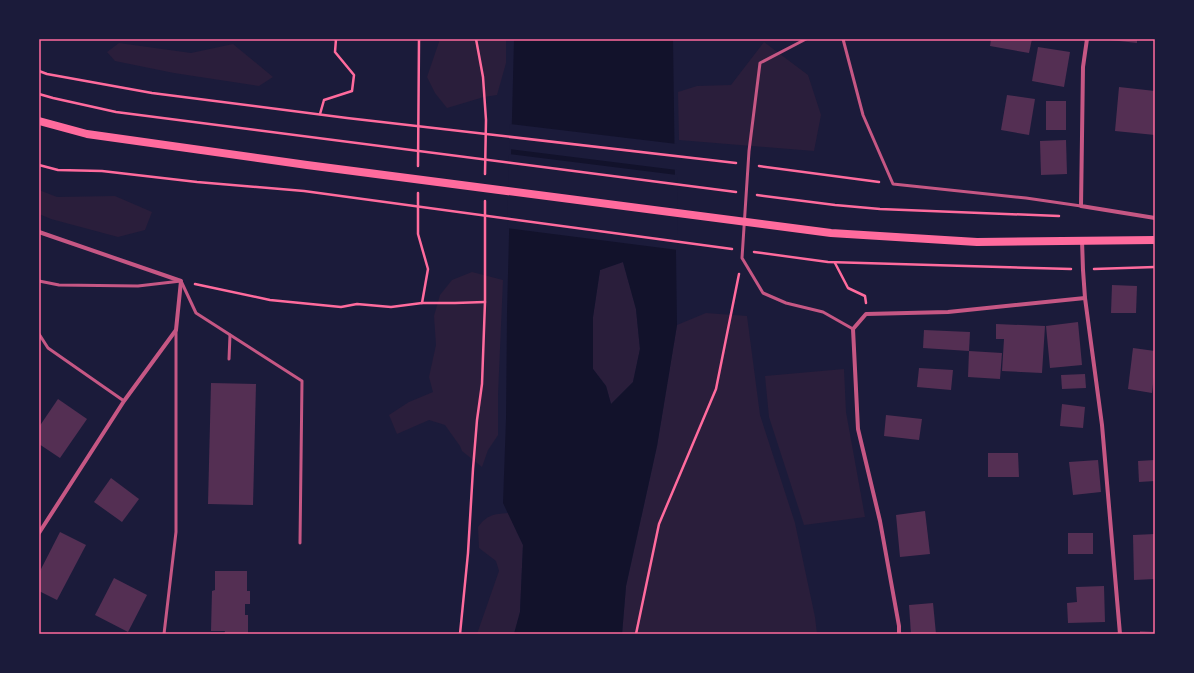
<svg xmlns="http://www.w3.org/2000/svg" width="1194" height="673" viewBox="0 0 1194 673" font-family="Overpass,sans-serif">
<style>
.green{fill:#2a1e3b}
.water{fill:#12122b;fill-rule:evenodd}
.pier{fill:#1b1b3a}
.building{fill:#542f53}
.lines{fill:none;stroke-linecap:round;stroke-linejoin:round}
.path{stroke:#ff6b9d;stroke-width:2.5}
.service{stroke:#c65784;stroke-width:3}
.minor{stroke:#c65784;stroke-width:4}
.secondary{stroke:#ff6b9d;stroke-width:8}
.neatline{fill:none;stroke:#ff6b9d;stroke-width:1.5}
</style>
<rect width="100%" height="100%" fill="#1b1b3a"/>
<g class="green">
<polygon points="440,39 506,39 506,63 497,95 484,97 447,108 435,93 427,77"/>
<polygon points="764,42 808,75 821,115 814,151 679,140 678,92 697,86 731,85"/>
<polygon points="119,43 191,53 233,44 273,77 259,86 174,73 115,61 107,52"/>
<polygon points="39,190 57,197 115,196 152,212 145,230 118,237 51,219 39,214"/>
<polygon points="623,262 636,309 640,349 633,382 611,404 606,386 593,369 593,317 600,270"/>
<polygon points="472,272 503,280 498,395 498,435 488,450 482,467 462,451 460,446 445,425 429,420 397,434 389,415 409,402 433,392 429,377 436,345 434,316 440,295 452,280"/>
<polygon points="706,313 747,316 760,415 795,523 815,617 817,634 622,634 626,586 657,446 677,325"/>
<polygon points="844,369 846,412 865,517 804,525 769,417 765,376"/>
<path d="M508,513l15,32 -3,67 -6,22h-37l22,-63 -3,-10 -17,-13 -1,-21c9,-12 15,-13 30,-14z"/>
</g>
<path class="water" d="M514,39h159l4,286 -20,121 -31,140 -4,48h-108l6,-22 3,-67 -20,-42 3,-84 1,-106zM623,262l13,47 4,40 -7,33 -22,22 -5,-18 -13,-17v-52l7,-47z"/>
<g class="pier">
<polygon points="510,124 677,144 677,170 509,149"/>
<polygon points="509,154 677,175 678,250 507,228"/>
</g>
<g class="building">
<polygon points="991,39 1032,39 1029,53 990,46"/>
<polygon points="1110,39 1137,39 1137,43 1110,40"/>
<polygon points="1038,47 1070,52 1064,87 1032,81"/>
<polygon points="1119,87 1155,91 1155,135 1115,131"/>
<polygon points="1007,95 1035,99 1029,135 1001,130"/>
<rect x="1046" y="101" width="20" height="29"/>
<polygon points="1066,140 1067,174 1041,175 1040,141"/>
<polygon points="1112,285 1137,286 1136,313 1111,313"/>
<polygon points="1078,322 1082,365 1050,368 1046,326"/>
<polygon points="996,324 1045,326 1042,373 1002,371 1004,339 996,339"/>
<polygon points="924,330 970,332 969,351 923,348"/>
<polygon points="1133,348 1155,351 1155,368 1152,393 1128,389"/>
<polygon points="969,351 1002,353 1000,379 968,377"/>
<polygon points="919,368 953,370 951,390 917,387"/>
<polygon points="1085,374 1086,388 1062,389 1061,375"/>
<polygon points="211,383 256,384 253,505 208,504"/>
<polygon points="58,399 87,419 60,458 39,444 39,427"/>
<polygon points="1062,404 1085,407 1083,428 1060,426"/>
<polygon points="886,415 922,419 919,440 884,436"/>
<polygon points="988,453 1018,453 1019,477 988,477"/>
<polygon points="1098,460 1101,492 1073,495 1069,462"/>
<polygon points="1155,460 1155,481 1139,482 1138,461"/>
<polygon points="111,478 139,499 122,522 94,502"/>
<polygon points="925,511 930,554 900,557 896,515"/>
<polygon points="60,532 86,545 57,600 39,591 39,573"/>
<rect x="1068" y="533" width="25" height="21"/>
<polygon points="1155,534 1155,579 1134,580 1133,535"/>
<polygon points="215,571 247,571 247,591 250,591 250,604 245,604 245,615 248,615 248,634 224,634 225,631 211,631 212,591 215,590"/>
<polygon points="114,578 147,595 128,632 95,615"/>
<polygon points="1104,586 1105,622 1068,623 1067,603 1077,602 1076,587"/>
<polygon points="933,603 936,634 911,634 909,605"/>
<polygon points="1140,631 1155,632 1155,634 1140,634"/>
</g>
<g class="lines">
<g class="path">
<polyline points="476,39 483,77 486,120 485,174"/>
<polyline points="39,71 47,74 152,93 347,118 736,163"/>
<polyline points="39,94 53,98 116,112 736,192"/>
<polyline points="320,114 324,100 352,91 354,75 335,52 336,39"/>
<polyline points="39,165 58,170 102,171 197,182 304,191 732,249"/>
<polyline points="418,166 419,39"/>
<polyline points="759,166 879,182"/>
<polyline points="418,193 418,234 428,269 422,303"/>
<polyline points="757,195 835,205 880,209 1059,216"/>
<polyline points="754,252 828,262 1071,269"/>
<polyline points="835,263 848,288 865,296 866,303"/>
<polyline points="1094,269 1155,267"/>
<polyline points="195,284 270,300 341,307 357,304 391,307 422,303 455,303 485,302"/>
<polyline points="460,634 468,553 473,469 477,420 482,384 485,302 485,201"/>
<polyline points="636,634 659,524 716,389 739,274"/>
</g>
<g class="service">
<polyline points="806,39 760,63 749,151 742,258 763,293 786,303 823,312 853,329"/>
<polyline points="843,39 863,115 893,184 1026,198 1081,206"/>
<polyline points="39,281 59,285 138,286 181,281 196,313 302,381 300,543"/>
<polyline points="39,334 48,348 124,401"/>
<polyline points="229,359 230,335"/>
<polyline points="164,634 176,532 176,330"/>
</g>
<g class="minor">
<polyline points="1087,39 1083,67 1081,206 1155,218"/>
<polyline points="39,232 181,281 176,330 124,401 39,533"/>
<polyline points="1082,240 1083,270 1085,298 1102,425 1120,634"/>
<polyline points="899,634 899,626 880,521 858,429 853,329 866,314 948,312 1085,298"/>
</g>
<polyline class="secondary" points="39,121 87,134 307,165 831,233 977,242 1155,240"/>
</g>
<rect width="1194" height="673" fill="none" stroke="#1b1b3a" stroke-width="80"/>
<rect x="40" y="40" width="1114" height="593" class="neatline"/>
</svg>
